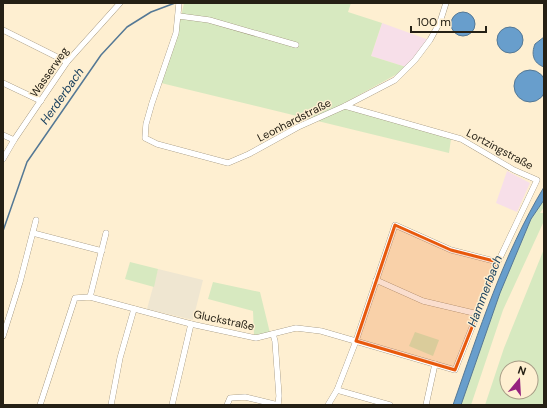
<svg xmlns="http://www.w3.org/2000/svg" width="547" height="408" viewBox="0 0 547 408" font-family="'DM Sans',sans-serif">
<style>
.commercial{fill:#f7dfe9}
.education{fill:#efe6d1}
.green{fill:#d7e9c0;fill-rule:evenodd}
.water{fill:#689ecc;stroke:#547895}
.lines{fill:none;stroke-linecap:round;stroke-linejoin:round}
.stream{stroke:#547895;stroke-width:1.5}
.street-casing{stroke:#8b7d63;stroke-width:6}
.street{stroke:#fff;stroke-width:5.5}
.marked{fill:#e8590c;fill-opacity:0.2;stroke:#e8590c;stroke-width:3;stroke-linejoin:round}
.labels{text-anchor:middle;stroke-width:3;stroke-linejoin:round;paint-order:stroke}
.street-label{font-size:11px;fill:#252015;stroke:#feefd1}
.water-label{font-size:12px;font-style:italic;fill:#133b5b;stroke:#feefd1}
</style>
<rect width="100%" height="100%" fill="#feefd1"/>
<g class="commercial">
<polygon points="382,23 429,40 406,67 371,56"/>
<polygon points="507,171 530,183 517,212 496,203"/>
</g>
<polygon class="education" points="158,269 203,280 193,320 147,309"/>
<g class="green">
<polygon points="184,3 351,3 348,12 382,23 371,56 406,67 399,73 339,106 451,139 449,153 161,83 177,35"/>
<polygon points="544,200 544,207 540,213 544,213 544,221 503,310 471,405 461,405 500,293 531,219"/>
<path d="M544,249v156h-59l19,-57zM507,368h24v24h-24z"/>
<polygon points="130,262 158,269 154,287 125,279"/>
<polygon points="213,282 260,292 270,333 254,335 253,311 208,299"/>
<polygon points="415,332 439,340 433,356 409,346"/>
</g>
<g class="water">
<circle cx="463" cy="24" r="12"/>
<circle cx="510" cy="40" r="13"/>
<path d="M544,37v30c-11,-4 -13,-13 -9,-23z"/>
<circle cx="530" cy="86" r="16"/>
<path d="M544,187v13l-13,19 -31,74 -39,112h-8c26,-74 50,-150 91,-218z"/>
</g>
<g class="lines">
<polyline class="stream" points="3,231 27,162 101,55 127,27 151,12 175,3"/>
<defs>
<g id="street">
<polyline points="179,3 176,33 152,103 146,124 145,138 157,144 228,163 249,154 298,127 345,106 395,80 415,60 430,40 440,22 446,3"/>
<polyline points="179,16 209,20 296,45"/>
<polyline points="3,30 67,62"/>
<polyline points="3,83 41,101"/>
<polyline points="3,135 14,140"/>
<polyline points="3,159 14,140 67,62 120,3"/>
<polyline points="33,233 102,251"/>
<polyline points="376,280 423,301 478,314"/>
<polyline points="90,297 106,233"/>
<polyline points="273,334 275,341 279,396 278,405"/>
<polyline points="3,336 20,282 36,220"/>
<polyline points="337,390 390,405"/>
<polyline points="40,405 75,298 90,297 191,324 256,338 296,328 321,331 455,370 498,262 537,180 514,170 461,139 345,106"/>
<polyline points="111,405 120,358 134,309"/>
<polyline points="172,405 191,324"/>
<polyline points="227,405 230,398 245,397 278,405"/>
<polyline points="328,405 337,390 356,341 395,225 451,250 498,262"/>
<polyline points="426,405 435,364"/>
</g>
</defs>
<use href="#street" class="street-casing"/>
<use href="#street" class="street"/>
</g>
<path class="marked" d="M395,225l56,25 47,12 -43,108 -99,-29z"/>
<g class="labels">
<g class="street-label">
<text transform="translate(49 72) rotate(-55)" y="4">Wasserweg</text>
<text transform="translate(294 120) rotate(-27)" y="4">Leonhardstraße</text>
<text transform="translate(500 149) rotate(28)" y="4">Lortzingstraße</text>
<text transform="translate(224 320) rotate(12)" y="4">Gluckstraße</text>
</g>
<g class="water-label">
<text transform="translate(62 96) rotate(-55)" y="4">Herderbach</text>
<text transform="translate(485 291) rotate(-69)" y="4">Hammerbach</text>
</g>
</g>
<rect width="547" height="408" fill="none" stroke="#252015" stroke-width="8"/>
<g transform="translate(519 380) rotate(18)"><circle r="19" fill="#feefd1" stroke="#a79c86"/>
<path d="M0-3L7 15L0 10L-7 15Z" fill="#95217f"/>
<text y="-6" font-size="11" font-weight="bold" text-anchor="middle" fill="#252015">N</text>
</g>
<path d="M411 26v6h75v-6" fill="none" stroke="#252015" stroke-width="2"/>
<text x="417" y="26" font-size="12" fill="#252015" stroke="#feefd1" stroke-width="3" paint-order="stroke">100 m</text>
</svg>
